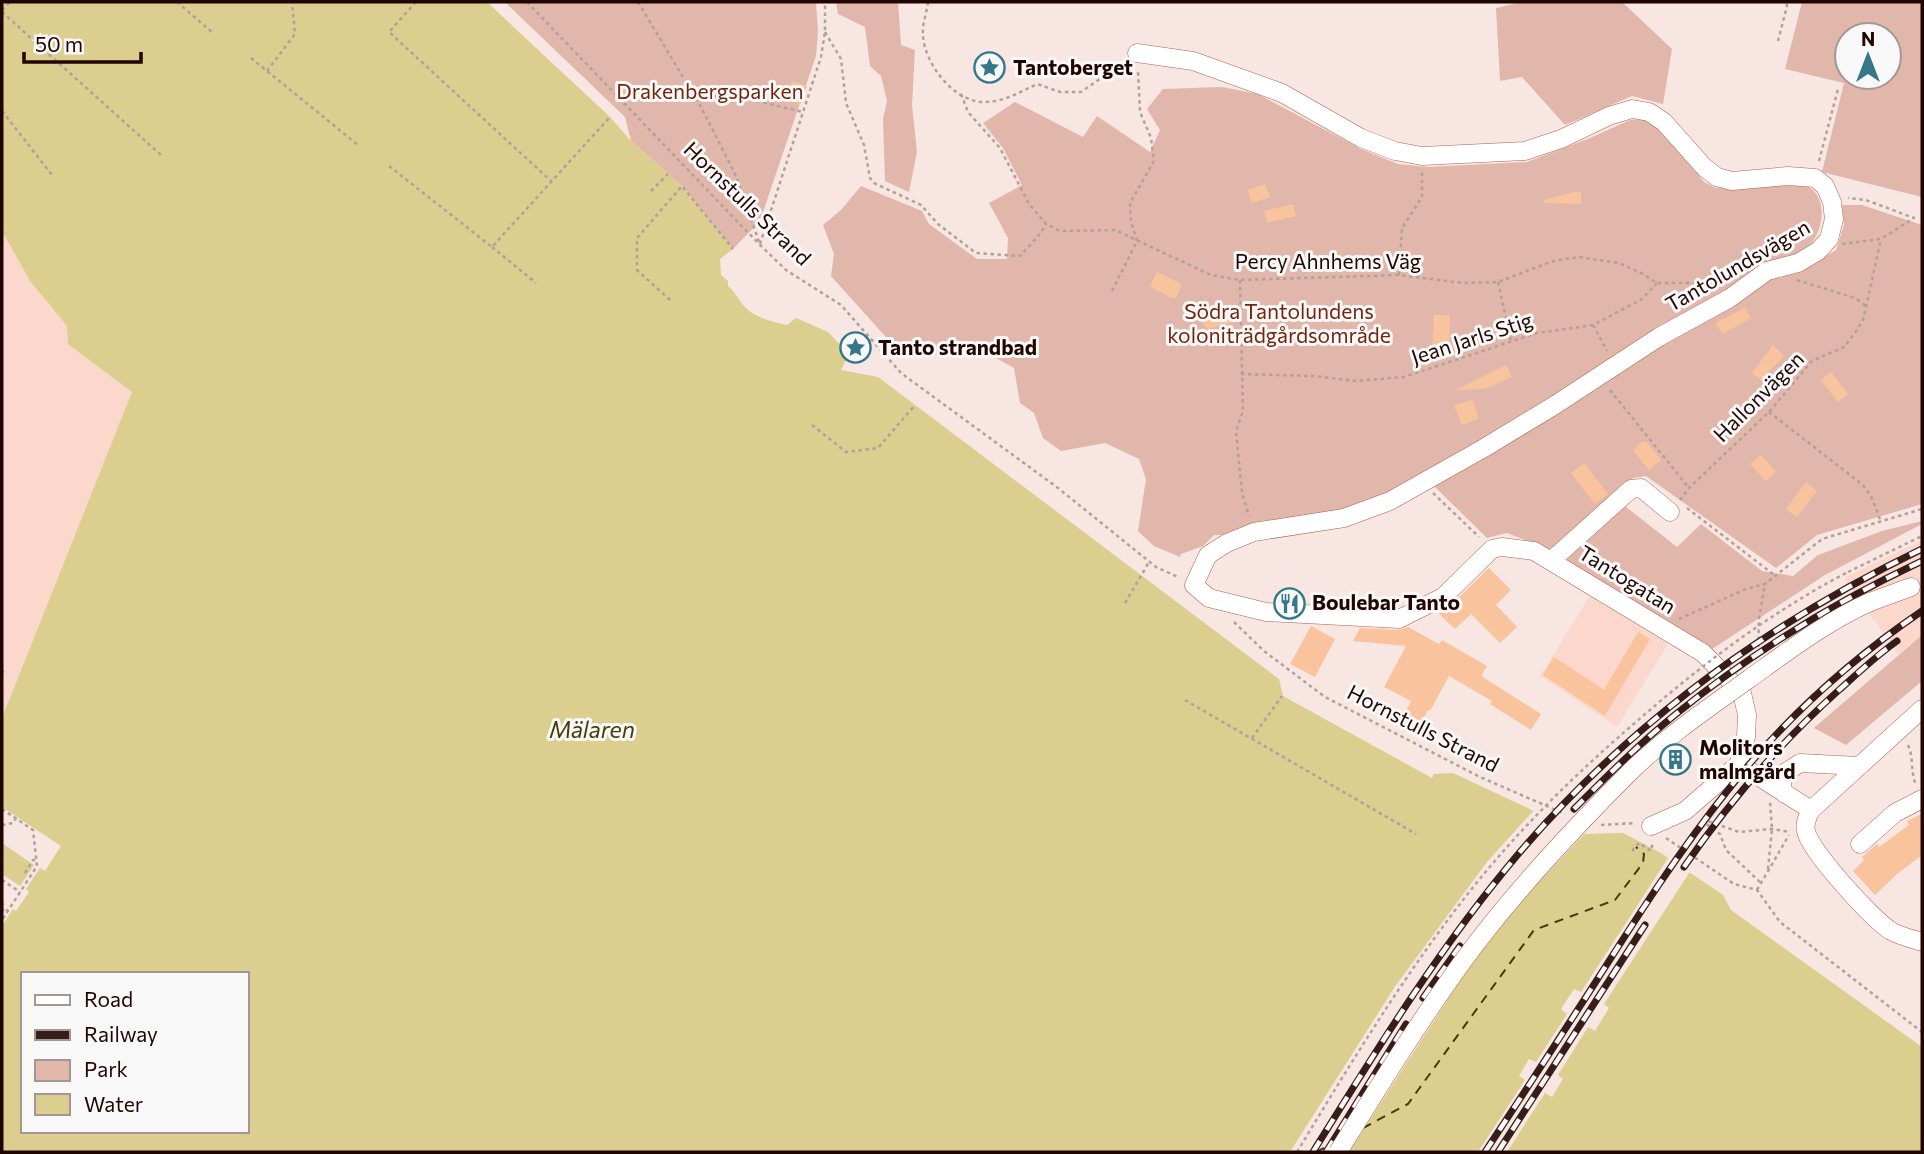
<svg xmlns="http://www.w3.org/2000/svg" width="1924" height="1154" viewBox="0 0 1924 1154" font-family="Commissioner,sans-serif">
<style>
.built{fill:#fbd7cc}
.green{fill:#e2b7ab;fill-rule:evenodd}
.water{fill:#dcce8f;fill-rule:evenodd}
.pier{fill:#f7e6e1}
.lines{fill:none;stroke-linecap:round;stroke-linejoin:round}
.ferry{stroke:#453b07;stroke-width:2;stroke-dasharray:9 7;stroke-linecap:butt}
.building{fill:#f9c49d}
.minor-casing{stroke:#ab634e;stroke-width:19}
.path{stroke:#b4a09b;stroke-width:2.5;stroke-dasharray:3.5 3.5;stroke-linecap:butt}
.minor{stroke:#fff;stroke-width:18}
.rail-casing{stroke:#371d19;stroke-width:7}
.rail{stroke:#f8f8f8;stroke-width:4.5;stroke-dasharray:13;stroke-linecap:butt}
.minor-bridge-casing{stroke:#ab634e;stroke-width:19;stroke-linecap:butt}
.path-bridge{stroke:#b4a09b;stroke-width:2.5;stroke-dasharray:3.5 3.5;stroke-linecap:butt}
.minor-bridge{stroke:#fff;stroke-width:18}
.labels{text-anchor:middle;stroke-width:6;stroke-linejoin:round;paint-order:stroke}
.poi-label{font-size:21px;font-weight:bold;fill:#200501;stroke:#f8f8f8;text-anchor:start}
.park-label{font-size:21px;fill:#71250c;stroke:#f8f8f8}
.street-label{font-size:21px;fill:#200501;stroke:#f8f8f8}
.water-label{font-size:23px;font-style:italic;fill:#453b07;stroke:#f8f8f8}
</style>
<rect width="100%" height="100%" fill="#f7e6e1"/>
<g class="built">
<polygon points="2,231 30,281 67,326 69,344 132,392 2,718"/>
<polygon points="1922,540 1922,635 1898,654 1844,578"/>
<polygon points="1590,596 1668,644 1617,727 1540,676"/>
</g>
<g class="green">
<polygon points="505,2 816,2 818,32 816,56 760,221 733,249 682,186 631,141 625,117"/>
<polygon points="836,2 898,2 901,45 915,50 912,105 917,152 909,192 885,181 883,119 887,101 881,76 870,66 865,27 838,14"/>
<polygon points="1522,2 1622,2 1672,49 1663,104 1632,96 1565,125 1522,77 1500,81 1496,8"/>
<path d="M1802,2h120v195l-100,-25 22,-89 -59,-14zM1847,35h42v42h-42z"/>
<path d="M1222,87l36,7 103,55 37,15 30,3 99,-5 63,-24 40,-18 12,-1 11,4 17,14 34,45 12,6c16,-1 76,-8 87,-4 26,9 22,47 5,63 -10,9 -26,14 -38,20l10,11 35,-15 21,-13 8,-25 -2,-20h20l60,20v279l-105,31 -41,33 -130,-92 -13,2 -82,72 -44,-17 -20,5 -52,-51 -13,-9 -40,19 -44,14 -113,24h-11l-11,11 -22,8 -1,3 -26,-11 -16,-15 8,-52 -7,-20 -34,-16 -44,8 -18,-13 -9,-25 -14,-10 -6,-35 -27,-15 -84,3 -72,-80 3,-22 -11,-29 18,-15 20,-24 61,25 7,13 48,35h30l1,-21 -19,-35 33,-18 -19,-37 -20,-25 32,-21 68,35 14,-21 53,36 10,-22 -13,-21 16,-20z"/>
<polygon points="1621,503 1677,547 1701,524 1762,571 1793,576 1818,555 1882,531 1922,521 1922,524 1825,575 1709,651 1567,564 1567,551"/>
<polygon points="1922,635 1922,681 1846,745 1814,728"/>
</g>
<path class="water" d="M2,2h485l123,115 21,24 51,45 51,63 -13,10 1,16 7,6v5c7,6 10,12 15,19 10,12 29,17 44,20l9,-7 32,14 21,22 -8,16 37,7 401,302 4,17 149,82 2,-4 19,-1 130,61 40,-1 38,20 62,42 8,15 191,137v105h-1920v-434l130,-326 -64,-48 -1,-18 -37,-45 -28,-50zM23,974h224v157h-224z"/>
<g class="pier">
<polygon points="2,807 61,846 45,871 40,868 26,889 29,892 16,911 13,909 2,926 2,908 5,904 2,902 2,874 20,886 34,865 2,843"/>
<polygon points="1536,808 1584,830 1588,830 1523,899 1483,945 1349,1152 1290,1152 1396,985 1487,862"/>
<polygon points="1670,855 1691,870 1604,1004 1609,1008 1595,1031 1588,1027 1558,1075 1563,1079 1552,1097 1545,1093 1507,1152 1478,1152 1525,1080 1519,1076 1529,1059 1536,1062 1567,1014 1561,1009 1574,989 1581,992"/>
</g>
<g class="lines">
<g class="ferry">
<polyline points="1363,1128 1408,1104 1534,930 1615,900 1643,863 1644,854 1636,847"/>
<polyline points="1316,1152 1334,1143"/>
</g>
</g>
<g class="building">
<polygon points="792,81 807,86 801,104 787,100"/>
<polygon points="1265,184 1270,197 1252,203 1248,190"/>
<polygon points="1574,192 1581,192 1581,204 1544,203 1544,200"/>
<polygon points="1293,204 1296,216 1267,223 1264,211"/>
<polygon points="1157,272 1182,284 1176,298 1171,298 1150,286"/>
<polygon points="1238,308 1240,320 1208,329 1204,325 1202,314"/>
<polygon points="1745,308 1751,318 1723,334 1715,323"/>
<polygon points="1434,315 1450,315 1449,346 1432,351"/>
<polygon points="1773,345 1784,356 1761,380 1752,373"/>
<polygon points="1506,365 1512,377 1485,389 1456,390"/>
<polygon points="1831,372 1848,394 1838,402 1821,380"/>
<polygon points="1472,400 1479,418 1462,425 1454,405"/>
<polygon points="1641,442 1647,442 1661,460 1649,470 1633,451"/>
<polygon points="1761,455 1776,472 1766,481 1750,464"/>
<polygon points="1584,463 1608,494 1595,504 1571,473"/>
<polygon points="1806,482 1817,491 1797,517 1786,509"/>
<polygon points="1489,568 1511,590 1496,605 1517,627 1500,643 1471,614 1455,629 1439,614 1451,605"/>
<polygon points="1311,626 1335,639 1315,677 1290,664"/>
<polygon points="1408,627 1439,644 1442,640 1487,666 1481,676 1541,714 1531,730 1490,704 1492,701 1449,676 1430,711 1428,710 1418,729 1402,720 1411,701 1384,687 1406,646 1353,641 1360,628 1398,630"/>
<polygon points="1638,632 1650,639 1605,716 1543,675 1554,657 1604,690"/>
<polygon points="1675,747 1692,756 1681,775 1659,763"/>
<polygon points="1922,814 1922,855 1897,874 1875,895 1853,871 1864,860 1862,857 1877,844 1879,847 1909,825 1907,821"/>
</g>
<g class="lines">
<defs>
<g id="minor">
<polyline points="1137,53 1193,61 1282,93 1361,138 1395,151 1422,156 1525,151 1561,139 1609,116 1632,109 1649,112 1664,122 1704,167 1717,177 1732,181 1788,176 1815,178 1825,186 1832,202 1834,219 1829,239 1818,251 1798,263 1767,271 1730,298 1659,337 1555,405 1484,448 1390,501 1344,518 1254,532 1227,543 1208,555 1194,585 1209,598 1266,612 1399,619 1443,597 1492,549 1502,547 1534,551 1703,653 1742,693 1747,715 1746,737 1739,764 1811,810"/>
<polyline points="1552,560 1631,489 1641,488 1670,512"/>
<polyline points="1870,602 1911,587"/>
<path d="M1922,709l-111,101c-3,6 -7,13 -5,21 3,19 67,89 85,100 9,5 21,8 31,11"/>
<polyline points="1785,794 1782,789 1783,774 1800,763 1859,766"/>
<polyline points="1651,826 1685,811 1739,764"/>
<polyline points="1860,844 1895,813 1922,799"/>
</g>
</defs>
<use href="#minor" class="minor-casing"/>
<g class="path">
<polyline points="177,2 213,33"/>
<polyline points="416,2 389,32 551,181"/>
<polyline points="527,2 760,245 786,270 841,305 901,373 1058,488 1156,567 1178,577"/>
<polyline points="638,2 701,107 736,176 759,242"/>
<path d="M928,2c-1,10 -6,22 -5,33 1,28 31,68 62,67 19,0 35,-10 52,-18l23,8h21l42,-29"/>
<polyline points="2,10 10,2"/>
<polyline points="2,12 162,156"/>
<polyline points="825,32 841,59 846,103 864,145 870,178 874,183 921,205 938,224 976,253 1020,256 1040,234 1046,224"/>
<polyline points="1778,41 1787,6 1786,2"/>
<polyline points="251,58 358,145"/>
<polyline points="267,71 295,34 292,2"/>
<polyline points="961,94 968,112 1000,148 1029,204 1046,224 1060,231 1115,230 1211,275 1240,280 1399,275 1463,283 1498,282 1553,261 1579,257 1619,263 1641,273 1657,283 1705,283 1729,278"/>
<polyline points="694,95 744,98 803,112"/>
<polyline points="2,111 52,175"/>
<polyline points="1819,161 1838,89"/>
<polyline points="389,166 492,247 610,117"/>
<polyline points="651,191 668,174"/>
<polyline points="760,244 821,57 825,32 825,2"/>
<polyline points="1842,244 1881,239 1914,218 1866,200 1848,198"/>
<polyline points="492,247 536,283"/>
<polyline points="1399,275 1402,228 1422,197 1422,172"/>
<polyline points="1240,280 1243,411 1236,431 1242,493 1249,516"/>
<polyline points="1797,280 1855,298 1866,306"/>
<polyline points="1498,282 1511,341"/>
<polyline points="1112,291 1137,241 1131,222 1130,203 1154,161 1151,138 1140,112 1138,70"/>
<polyline points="670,300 637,270 637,238 682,186 733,249"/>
<polyline points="1593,325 1607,351"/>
<polyline points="1241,374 1314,376 1356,381 1404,377 1537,333 1593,325 1642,299 1657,283"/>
<polyline points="1610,390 1689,488"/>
<polyline points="1769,412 1863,485 1872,498 1881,522"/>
<polyline points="812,425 846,452 878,448 915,405"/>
<polyline points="1433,493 1479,537"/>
<polyline points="1680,500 1689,488 1769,412 1812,361 1844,347 1855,333 1863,320 1881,239"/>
<polyline points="1687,508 1773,574"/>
<polyline points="1848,572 1922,536"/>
<polyline points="1125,603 1149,562"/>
<polyline points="1679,619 1746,589 1765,584 1822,539 1922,509"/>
<polyline points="1234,622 1264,651 1325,697 1480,777 1565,814"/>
<polyline points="1758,654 1759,619 1765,584"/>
<polyline points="2,671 4,672"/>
<polyline points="1185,700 1416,834"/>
<polyline points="1252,738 1282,696"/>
<path d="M1908,745c6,13 2,26 8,40"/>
<polyline points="2,809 33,830 37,866 2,920"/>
<polyline points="1702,819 1739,832 1772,829 1790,832"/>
<polyline points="1701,820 1720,834 1726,850 1761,883"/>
<polyline points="2,825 13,823 16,818"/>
<polyline points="1601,825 1636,823"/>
<polyline points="1666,838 1734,884 1757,890 1780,922 1922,1032"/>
<polyline points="1632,851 1639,843 1651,851 1653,842"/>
<polyline points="1768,869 1772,829 1770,802"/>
<polyline points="25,873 33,860 37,860"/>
<polyline points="2,880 20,892"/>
<polyline points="1757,890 1789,835"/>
<polyline points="2,912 4,908 8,911"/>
</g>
<use href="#minor" class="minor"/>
<defs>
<g id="rail">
<path d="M1574,809c33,-33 66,-66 102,-95 75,-61 159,-112 246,-153"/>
<path d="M1684,867c45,-65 96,-124 155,-177 19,-17 37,-34 58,-49"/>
<polyline points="1423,998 1460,946"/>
<path d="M1313,1152c64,-103 128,-207 207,-300 111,-130 249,-229 402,-303"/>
<polyline points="1326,1152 1406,1024"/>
<path d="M1485,1152c37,-56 74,-113 110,-169 42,-66 84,-132 133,-193 54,-68 122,-130 194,-179"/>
<polyline points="1498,1152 1645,925"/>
</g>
</defs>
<use href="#rail" class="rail-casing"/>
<use href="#rail" class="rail"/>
<defs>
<path id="minor-bridge" d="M1338,1152c40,-64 80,-129 125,-191 48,-66 107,-129 165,-187 36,-36 79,-65 121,-95 39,-28 77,-57 121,-77"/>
</defs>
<use href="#minor-bridge" class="minor-bridge-casing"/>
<path class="path-bridge" d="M1297,1152c52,-86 104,-172 166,-252 51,-66 110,-124 173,-178 65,-57 135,-110 212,-150"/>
<use href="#minor-bridge" class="minor-bridge"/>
</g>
<defs>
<symbol id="sight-ring" viewBox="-11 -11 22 22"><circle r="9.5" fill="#f8f8f8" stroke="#357789" stroke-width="1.5"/><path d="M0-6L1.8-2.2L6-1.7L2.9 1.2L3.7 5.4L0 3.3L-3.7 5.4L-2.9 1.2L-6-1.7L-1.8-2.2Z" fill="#357789"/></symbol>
<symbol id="restaurant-ring" viewBox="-11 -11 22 22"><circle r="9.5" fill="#f8f8f8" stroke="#357789" stroke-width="1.5"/><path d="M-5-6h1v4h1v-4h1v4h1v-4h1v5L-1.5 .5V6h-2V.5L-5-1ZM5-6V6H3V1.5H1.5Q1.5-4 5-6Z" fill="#357789"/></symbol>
<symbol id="building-ring" viewBox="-11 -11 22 22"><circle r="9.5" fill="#f8f8f8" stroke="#357789" stroke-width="1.5"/><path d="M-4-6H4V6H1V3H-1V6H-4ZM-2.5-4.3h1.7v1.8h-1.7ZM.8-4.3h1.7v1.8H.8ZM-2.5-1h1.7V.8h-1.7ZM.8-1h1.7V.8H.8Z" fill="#357789"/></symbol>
</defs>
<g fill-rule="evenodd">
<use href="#sight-ring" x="972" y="50" width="35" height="35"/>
<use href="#sight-ring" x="838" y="330" width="35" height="35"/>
<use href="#restaurant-ring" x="1272" y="586" width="35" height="35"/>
<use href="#building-ring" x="1658" y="742" width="35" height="35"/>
</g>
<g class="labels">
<g class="poi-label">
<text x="1013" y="75">Tantoberget</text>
<text x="878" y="355">Tanto strandbad</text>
<text x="1312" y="610">Boulebar Tanto</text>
<text x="1699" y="755">Molitors<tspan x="1699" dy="24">malmgård</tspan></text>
</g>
<g class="park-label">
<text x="710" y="99">Drakenbergsparken</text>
<text x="1279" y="319">Södra Tantolundens<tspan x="1279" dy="24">koloniträdgårdsområde</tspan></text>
</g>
<g class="street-label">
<text transform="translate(747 204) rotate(44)" y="7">Hornstulls Strand</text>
<text x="1328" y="269">Percy Ahnhems Väg</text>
<text transform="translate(1738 266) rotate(-30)" y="7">Tantolundsvägen</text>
<text transform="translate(1472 339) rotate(-18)" y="7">Jean Jarls Stig</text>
<text transform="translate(1759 397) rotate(-45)" y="7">Hallonvägen</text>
<text transform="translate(1627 580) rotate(32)" y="7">Tantogatan</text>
<text transform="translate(1423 729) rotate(27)" y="7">Hornstulls Strand</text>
</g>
<g class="water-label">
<text x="592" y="738">Mälaren</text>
</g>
</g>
<rect width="1924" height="1154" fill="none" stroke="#200501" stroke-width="7"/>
<rect x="21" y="972" width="228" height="161" fill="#f8f8f8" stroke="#a29795" stroke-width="2"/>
<rect x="35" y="995" width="35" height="10" fill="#ffffff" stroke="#a29795" stroke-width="2"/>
<text x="84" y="1007" font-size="21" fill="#200501">Road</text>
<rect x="35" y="1030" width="35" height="10" fill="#371d19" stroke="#a29795" stroke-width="2"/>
<text x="84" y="1042" font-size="21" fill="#200501">Railway</text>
<rect x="35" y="1060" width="35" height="21" fill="#e2b7ab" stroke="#a29795" stroke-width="2"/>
<text x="84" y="1077" font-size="21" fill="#200501">Park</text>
<rect x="35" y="1094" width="35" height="21" fill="#dcce8f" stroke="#a29795" stroke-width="2"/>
<text x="84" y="1112" font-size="21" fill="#200501">Water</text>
<g transform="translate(1868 56)"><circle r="33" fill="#f8f8f8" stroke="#a29795" stroke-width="2"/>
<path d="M0-5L12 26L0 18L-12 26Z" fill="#357789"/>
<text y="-10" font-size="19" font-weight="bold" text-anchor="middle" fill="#200501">N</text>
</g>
<path d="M24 52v10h117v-10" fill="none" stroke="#200501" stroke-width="3.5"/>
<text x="35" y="52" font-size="21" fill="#200501" stroke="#f8f8f8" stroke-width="5" paint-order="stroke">50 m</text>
</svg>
